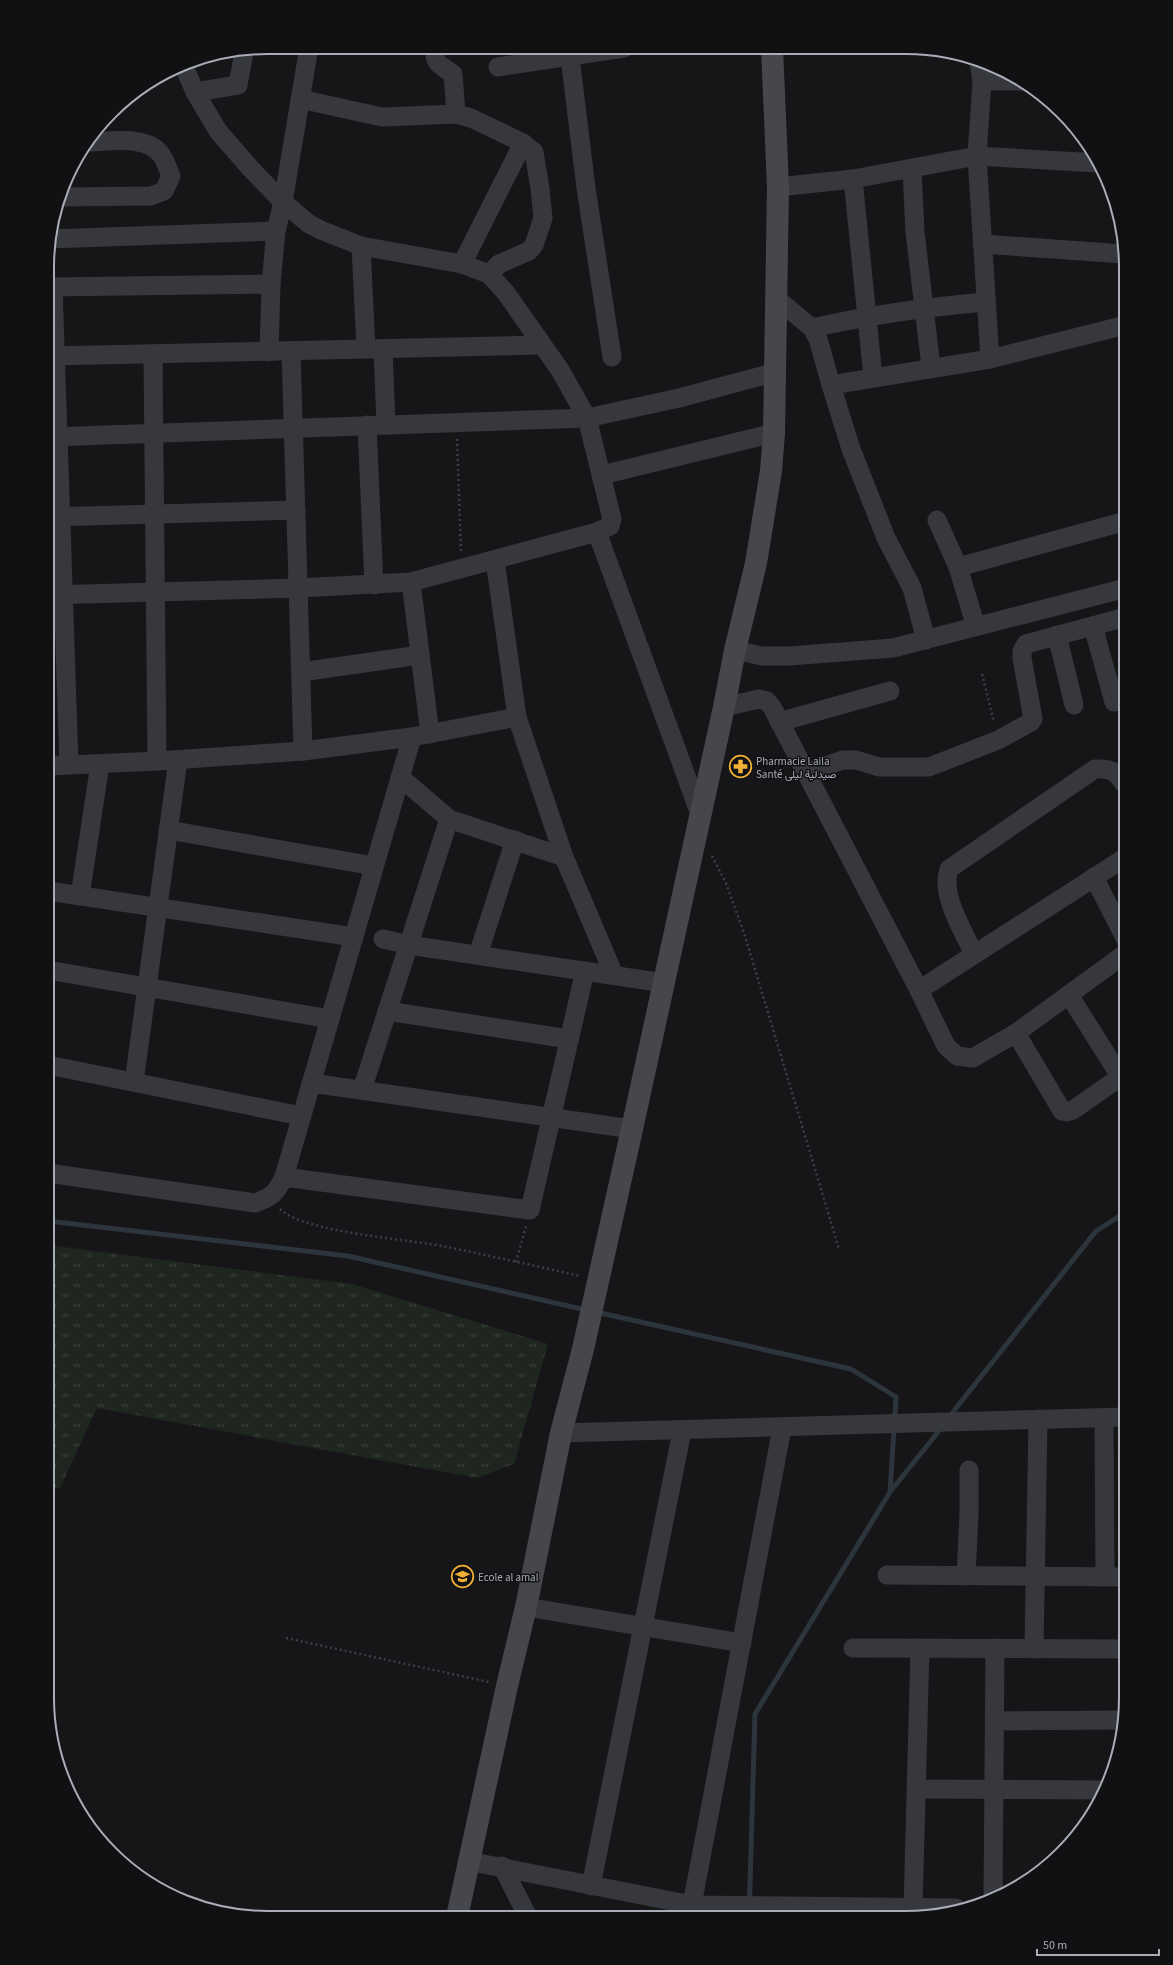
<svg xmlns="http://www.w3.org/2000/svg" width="1173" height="1965" viewBox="0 0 1173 1965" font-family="'Source Sans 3',Vazirmatn,sans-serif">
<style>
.grass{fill:url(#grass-tufts)}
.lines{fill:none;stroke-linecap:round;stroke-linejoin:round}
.stream{stroke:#2c353c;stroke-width:5}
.path{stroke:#3d3f44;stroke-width:2.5;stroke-dasharray:2 3;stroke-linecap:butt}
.street{stroke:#37383d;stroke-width:19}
.secondary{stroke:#45474d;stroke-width:22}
.labels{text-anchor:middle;stroke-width:3;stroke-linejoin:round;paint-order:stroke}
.poi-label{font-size:11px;fill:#a8adb8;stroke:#111113;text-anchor:start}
.rim{fill:none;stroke:#a8adb8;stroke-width:2}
</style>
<defs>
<pattern id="grass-tufts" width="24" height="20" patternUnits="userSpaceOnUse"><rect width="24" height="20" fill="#1e261f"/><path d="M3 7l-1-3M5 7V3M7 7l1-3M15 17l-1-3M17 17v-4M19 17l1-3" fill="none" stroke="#3c433d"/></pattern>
</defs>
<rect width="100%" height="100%" fill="#161618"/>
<polygon class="grass" points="48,1245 352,1284 548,1344 514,1464 477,1478 97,1408 60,1488 47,1491"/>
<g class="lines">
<g class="stream">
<polyline points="48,1221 348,1256 586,1310"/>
<polyline points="596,1312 851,1369 896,1397 890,1492"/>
<polyline points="949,1417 1096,1231 1126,1212"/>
<polyline points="749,1918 755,1714 890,1492 942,1427"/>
</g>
<g class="path">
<polyline points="457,439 461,552"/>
<polyline points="982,674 994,722"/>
<polyline points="712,856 726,883 745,936 839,1249"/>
<path d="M280,1209c25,24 129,30 167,38 44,9 89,19 133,29"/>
<polyline points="516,1262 526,1226"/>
<polyline points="286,1638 489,1682"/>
<polyline points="614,1917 616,1907"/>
</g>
<g class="street">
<path d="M435,47c-2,18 6,18 18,27l3,40"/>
<polyline points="570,57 586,188 612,357"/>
<polyline points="979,61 982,81 977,156 990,359"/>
<polyline points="498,67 624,48"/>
<polyline points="982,81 1020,81"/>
<polyline points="195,92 238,85 244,52"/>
<polyline points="300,99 382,117 456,114 471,118 523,143 534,152 540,188 543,218 534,245 529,251 499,264 489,274"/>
<polyline points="912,169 915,232 931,367"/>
<polyline points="853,179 873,377"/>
<polyline points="778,187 853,179 977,156 1098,163"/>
<path d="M61,197l90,-1 13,-5 7,-15c-3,-7 -5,-14 -9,-20 -13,-21 -51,-15 -71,-14"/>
<polyline points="49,239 276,231"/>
<polyline points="982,244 1124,254"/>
<polyline points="361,246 366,349"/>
<polyline points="462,264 523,143"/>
<polyline points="49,287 271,284"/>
<polyline points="53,287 69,765"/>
<polyline points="777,299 812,328 818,339 831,385 990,359 1126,325"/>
<path d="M812,328c58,-13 115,-21 174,-26"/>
<polyline points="383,349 386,425"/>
<polyline points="291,351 303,751"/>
<polyline points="269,352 271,284 276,231 283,202 309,47"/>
<polyline points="153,354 157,761"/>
<polyline points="49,356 542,345"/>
<polyline points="831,385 851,449 886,538 912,588 926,640"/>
<polyline points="367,425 374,585"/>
<polyline points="49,437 587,418 679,398 776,372"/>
<polyline points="602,475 774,433"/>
<polyline points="49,517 296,510"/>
<polyline points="937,520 958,567 976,627"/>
<polyline points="597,532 700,814"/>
<polyline points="495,560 517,717 564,857 614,975"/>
<polyline points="958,567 1126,521"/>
<polyline points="411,582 430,734"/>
<polyline points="48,595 299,588 411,582 597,532 610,526 612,519 587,418 560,370 506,293 489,274 462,264 361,246 323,231 309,224 283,202 251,169 218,131 195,92 183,64"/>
<polyline points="1093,626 1114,702"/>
<polyline points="1057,635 1074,705"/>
<polyline points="735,650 762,656 790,656 893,648 1126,588"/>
<polyline points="301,672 420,655"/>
<polyline points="724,707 759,699 767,701 772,707 919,990 946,1046 957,1056 973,1058 1016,1033 1126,953"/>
<polyline points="779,722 890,691"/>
<polyline points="48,766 157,761 303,751 412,737 517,717"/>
<polyline points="805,773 843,760 856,760 879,767 929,767 998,740 1031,722 1033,719 1022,658 1022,651 1026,644 1126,617"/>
<polyline points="400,777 449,819 564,857"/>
<polyline points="168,830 374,866"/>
<polyline points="1094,877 1126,940"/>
<polyline points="48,891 354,937"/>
<polyline points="80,896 100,764"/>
<polyline points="383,939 409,945 664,983"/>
<path d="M974,954c-11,-24 -34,-59 -25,-85l146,-100c18,-1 21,3 31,17"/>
<polyline points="478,955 515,840"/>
<polyline points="48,970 330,1019"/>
<polyline points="919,990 1126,857"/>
<polyline points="1069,995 1120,1076"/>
<polyline points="387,1011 569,1039"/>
<polyline points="1016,1033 1062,1111 1067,1112 1073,1110 1126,1073"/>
<polyline points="48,1065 301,1116"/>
<polyline points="134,1082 178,760"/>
<polyline points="311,1083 632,1129"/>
<polyline points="362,1090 449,819"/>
<path d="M48,1173l207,30c17,-6 21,-10 29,-26l128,-440"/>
<polyline points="284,1177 530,1210 585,971"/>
<polyline points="1104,1418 1105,1577"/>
<polyline points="561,1433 1126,1417"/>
<polyline points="887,1575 1126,1577"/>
<polyline points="966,1576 969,1514 969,1470"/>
<polyline points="526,1607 742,1643"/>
<polyline points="853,1648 1126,1649"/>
<polyline points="1034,1649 1038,1419"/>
<polyline points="995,1721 1124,1720"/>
<polyline points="916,1789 1105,1790"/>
<polyline points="468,1861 692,1905 956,1908"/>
<polyline points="502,1866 528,1917"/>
<polyline points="591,1886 682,1431"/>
<polyline points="993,1900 995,1648"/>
<polyline points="692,1905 782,1428"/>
<polyline points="913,1908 920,1648"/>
</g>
<polyline class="secondary" points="457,1917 507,1686 526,1607 561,1433 583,1349 632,1129 724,707 735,650 756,563 771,471 774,433 778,187 772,48"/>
</g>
<defs>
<symbol id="pharmacy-ring" viewBox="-11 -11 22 22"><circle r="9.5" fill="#111113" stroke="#f2b134" stroke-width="1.5"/><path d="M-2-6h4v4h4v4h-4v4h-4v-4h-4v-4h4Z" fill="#f2b134"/></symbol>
<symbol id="university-ring" viewBox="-11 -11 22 22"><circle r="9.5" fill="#111113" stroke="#f2b134" stroke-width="1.5"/><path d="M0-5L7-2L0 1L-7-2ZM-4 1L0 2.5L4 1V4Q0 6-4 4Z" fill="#f2b134"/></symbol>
</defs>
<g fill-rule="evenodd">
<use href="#pharmacy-ring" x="728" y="754" width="25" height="25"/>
<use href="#university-ring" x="450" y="1564" width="25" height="25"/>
</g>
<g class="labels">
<g class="poi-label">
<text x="756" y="765">Pharmacie Laila<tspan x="756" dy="13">Santé صيدلية ليلى</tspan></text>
<text x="478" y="1581">Ecole al amal</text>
</g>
</g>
<path d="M0 0H1173V1965H0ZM267 54H906A213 213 0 0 1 1119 267V1698A213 213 0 0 1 906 1911H267A213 213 0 0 1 54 1698V267A213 213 0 0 1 267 54Z" fill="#111113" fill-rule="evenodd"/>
<path class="rim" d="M267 54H906A213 213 0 0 1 1119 267V1698A213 213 0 0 1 906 1911H267A213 213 0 0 1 54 1698V267A213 213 0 0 1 267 54Z"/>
<path d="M1037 1949v6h122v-6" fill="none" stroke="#a8adb8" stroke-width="2"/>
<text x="1043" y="1949" font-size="12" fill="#a8adb8" stroke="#111113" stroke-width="3" paint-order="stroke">50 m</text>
</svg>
